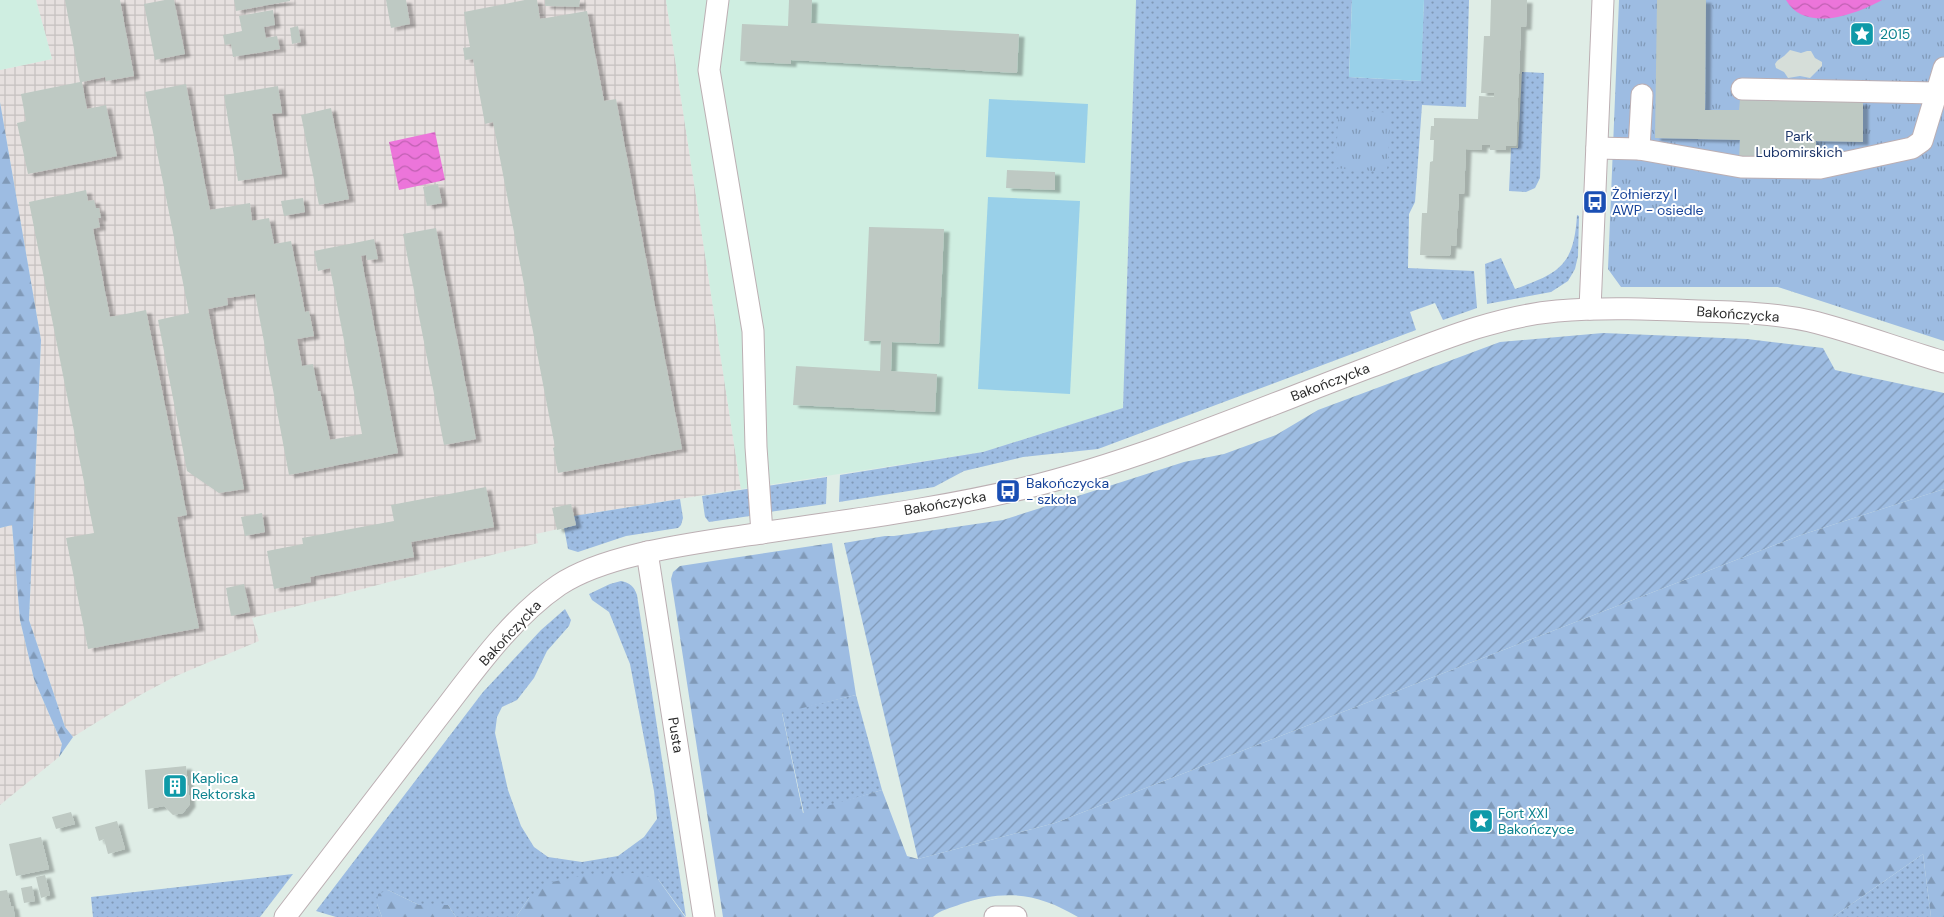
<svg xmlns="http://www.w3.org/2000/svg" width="1944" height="917" viewBox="0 0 1944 917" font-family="'DM Sans',sans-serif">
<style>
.industrial{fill:url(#industrial-grid)}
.education{fill:#cfeee1}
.grass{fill:url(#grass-dots)}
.forest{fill:url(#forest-firs)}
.park{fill:url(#park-tufts)}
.garden{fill:url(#garden-furrows)}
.pitch{fill:#99d0e9}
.plaza{fill:#d6ded9}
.water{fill:url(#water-waves)}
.building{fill:#bec9c3;filter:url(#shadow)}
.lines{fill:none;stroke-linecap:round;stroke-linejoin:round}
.minor-casing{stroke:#bcafb3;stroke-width:23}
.minor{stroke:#fff;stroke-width:21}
.labels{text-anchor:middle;stroke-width:4;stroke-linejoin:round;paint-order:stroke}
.culture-label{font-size:14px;fill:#0d838f;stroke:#fff;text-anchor:start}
.park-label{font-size:14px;fill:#1c3569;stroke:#fff}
.transit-label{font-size:14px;fill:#164399;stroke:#fff;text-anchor:start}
.street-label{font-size:14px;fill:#2c2c2c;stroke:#fff}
</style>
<defs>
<pattern id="industrial-grid" width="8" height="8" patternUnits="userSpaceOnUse" patternTransform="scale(1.25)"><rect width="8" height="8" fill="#e6e0df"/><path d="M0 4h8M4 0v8" fill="none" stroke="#c5c0c0"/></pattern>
<pattern id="grass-dots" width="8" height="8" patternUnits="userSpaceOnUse" patternTransform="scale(1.25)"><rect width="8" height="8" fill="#9dbce2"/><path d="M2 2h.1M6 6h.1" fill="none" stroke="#8099b7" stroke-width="1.8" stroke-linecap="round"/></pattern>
<pattern id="forest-firs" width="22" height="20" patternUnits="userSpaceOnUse" patternTransform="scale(1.25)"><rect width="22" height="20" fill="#9dbce2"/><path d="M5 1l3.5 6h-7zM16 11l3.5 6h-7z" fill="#8099b7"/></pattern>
<pattern id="park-tufts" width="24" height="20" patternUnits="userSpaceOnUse" patternTransform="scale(1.25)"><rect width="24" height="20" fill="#9dbce2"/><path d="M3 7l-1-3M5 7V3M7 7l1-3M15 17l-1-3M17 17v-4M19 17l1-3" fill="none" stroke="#8099b7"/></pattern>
<pattern id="garden-furrows" width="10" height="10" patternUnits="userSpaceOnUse" patternTransform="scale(1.25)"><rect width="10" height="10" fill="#9dbce2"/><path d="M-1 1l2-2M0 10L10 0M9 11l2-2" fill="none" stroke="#8099b7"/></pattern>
<pattern id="water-waves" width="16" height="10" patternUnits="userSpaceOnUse" patternTransform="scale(1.25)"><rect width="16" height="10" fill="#ec75da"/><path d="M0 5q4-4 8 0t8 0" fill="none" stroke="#bf60b1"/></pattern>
<filter id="shadow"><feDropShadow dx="5.5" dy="3" stdDeviation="1" flood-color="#0004"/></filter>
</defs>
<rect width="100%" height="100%" fill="#dfede6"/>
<g class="industrial">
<polygon points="36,0 666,0 741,489 574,516 576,525 536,534 538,543 252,618 259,641 176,676 142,694 73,737 65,727 29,620 41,340 0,102 0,70 52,59"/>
<polygon points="12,525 20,620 34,679 62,744 59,757 0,805 0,528"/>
</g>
<g class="education">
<polygon points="0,0 36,0 52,59 0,70"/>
<polygon points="666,0 1136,0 1123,408 983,452 741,489"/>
</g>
<g class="grass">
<polygon points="1136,0 1352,0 1349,77 1420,81 1424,0 1469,0 1466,107 1422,105 1415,202 1409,214 1408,268 1474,271 1477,308 1443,320 1435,303 1410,312 1416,330 1098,449 1023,457 964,471 934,487 839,502 840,475 983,452 1123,408"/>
<polygon points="1522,72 1544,73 1540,178 1535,188 1526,192 1509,191 1511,148 1518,148"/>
<path d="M1577,215l2,1 -1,40 -3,13 -7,12 -17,11 -64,12 -2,-40 16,-6 14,31c44,-16 59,-23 62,-74z"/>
<polygon points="827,477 826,504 769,512 767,486"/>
<polygon points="753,488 750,516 709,522 705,517 702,496"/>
<polygon points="680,499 683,518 681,525 678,528 626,536 578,552 568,549 564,528 576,525 574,516"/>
<path d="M621,581c9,2 13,5 16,14l49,322 -28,-38 -129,19 -13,19h-60l-8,-12h-29l-31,-15 -11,14 5,13h-46l-20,-6 167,-219 58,-62 24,-21 6,11 -2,6 -22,25 -13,27 -17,22 -15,7 -5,10 -2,16 13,57 13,36 13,21 14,10 34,5 36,-6 26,-19 13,-18 -3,-28 -24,-127 -21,-52 -17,-12 -3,-6 21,-10z"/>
<polygon points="856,695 882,790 804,814 782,712"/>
<polygon points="1923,854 1931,917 1833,917"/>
<polygon points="293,874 260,917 93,917 91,897"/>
</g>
<g class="forest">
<polygon points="0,102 41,340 29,620 65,727 73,737 59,757 62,744 34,679 20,620 12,525 0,528"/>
<path d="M1944,489v428h-13l-8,-63 -90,63h-755c-40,-24 -73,-28 -117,-13 -10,4 -21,6 -28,13h-210l-52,-338 2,-7 7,-6 152,-23 24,152 -74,18 21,100 79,-23 25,66 11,3 137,-36 746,-288z"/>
<polygon points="633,873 658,879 685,917 516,917 529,898 547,883 586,875"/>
<polygon points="388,890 419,905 448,905 456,917 382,917 377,904 378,894"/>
</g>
<g class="park">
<polygon points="1619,0 1944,0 1944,341 1778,287 1621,287 1608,269"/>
<polygon points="1339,109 1391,113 1387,172 1335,168"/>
</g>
<polygon class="garden" points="1603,333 1747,339 1823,348 1835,370 1944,393 1944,489 1801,535 1055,823 918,859 844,543 885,536 894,536 1003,520 1184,462 1224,454 1276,435 1318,410 1500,342"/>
<g class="pitch">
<polygon points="1352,0 1424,0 1421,81 1349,77"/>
<polygon points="989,99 1088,104 1085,163 986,157"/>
<polygon points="988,197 1080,201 1070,394 978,389"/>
</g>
<polygon class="plaza" points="1790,50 1801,53 1807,51 1811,51 1815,58 1822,62 1822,66 1810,78 1800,76 1788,78 1784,72 1776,68 1775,64 1777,61 1784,56"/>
<g class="water">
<path d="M1786,0h96c-27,15 -77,33 -96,0z"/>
<polygon points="435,132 445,180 399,190 389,142"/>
</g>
<g class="building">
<polygon points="65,0 120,0 134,76 106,81 105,77 82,82 87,109 106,105 117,156 28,174 17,123 26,121 21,94 80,82"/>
<polygon points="165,0 174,0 185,54 155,60 144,4"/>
<polygon points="234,0 290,0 290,1 236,11"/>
<polygon points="386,0 406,0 410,24 391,28"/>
<polygon points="525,0 537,0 540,19 587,11 604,101 616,99 682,449 558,473 553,448 555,447 493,122 485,124 473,59 465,60 463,48 470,47 464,12"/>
<polygon points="545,0 580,0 579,7 545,6"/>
<polygon points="789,0 812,0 811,23 1019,34 1017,73 791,60 791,64 740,61 742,24 788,26"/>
<polygon points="1491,0 1527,0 1526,27 1521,27 1516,146 1506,146 1506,150 1490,150 1490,145 1482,145 1482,150 1466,149 1464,194 1459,194 1456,246 1451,245 1450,256 1420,255 1422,213 1427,213 1430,162 1433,161 1434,140 1430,140 1431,126 1434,126 1434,118 1478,119 1479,96 1494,97 1494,93 1481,93 1484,36 1490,36"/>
<polygon points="1657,0 1706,0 1705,110 1739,110 1740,100 1863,102 1863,142 1816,141 1816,160 1739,159 1740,140 1655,138"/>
<polygon points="273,10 275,25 264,27 266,38 277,36 280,49 233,57 231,44 225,45 223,35 242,31 239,16"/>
<polygon points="298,26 301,42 292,44 290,28"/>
<polygon points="186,84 210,210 250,203 252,221 269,218 274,244 291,241 305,312 309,311 314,336 297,339 302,366 313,364 318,391 320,391 330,440 362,434 330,268 318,271 314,251 374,239 378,259 367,260 366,255 361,256 398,453 289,475 255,294 227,298 228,305 208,309 244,489 219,493 187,471 158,320 189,313 145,92"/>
<polygon points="278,86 282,113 272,114 282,174 238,181 224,95"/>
<polygon points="331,108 349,199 319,205 301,115"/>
<polygon points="1007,170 1055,172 1055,190 1006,188"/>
<polygon points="438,184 442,203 427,206 423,187"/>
<polygon points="86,190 88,201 94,200 96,208 99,208 101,218 98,218 100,227 93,229 110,317 146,310 187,515 177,517 199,628 88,649 66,538 94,533 29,202"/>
<polygon points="303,198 305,212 284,216 281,201"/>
<polygon points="869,227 944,229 939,344 892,342 891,371 937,374 935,412 793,405 796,366 880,371 881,341 864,341"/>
<polygon points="436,228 476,439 444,445 403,234"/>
<polygon points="486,487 494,527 411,542 414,557 310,577 311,582 274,589 267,551 303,544 302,538 394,521 391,505"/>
<polygon points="571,504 576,525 557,530 552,508"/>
<polygon points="262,513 265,532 245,536 241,517"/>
<polygon points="244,584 250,612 231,616 226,588"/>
<polygon points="186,766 190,804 183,813 173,815 164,806 148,809 145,770"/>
<polygon points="71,812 75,824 56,829 52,817"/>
<polygon points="117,821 125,849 108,854 104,839 99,841 95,827"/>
<polygon points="41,837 49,869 16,876 9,844"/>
<polygon points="45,875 50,895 41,898 36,877"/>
<polygon points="32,886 35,901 24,903 21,888"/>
<polygon points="7,890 11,906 13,906 15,917 0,917 0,891"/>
</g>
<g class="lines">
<defs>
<g id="minor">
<polyline points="718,0 709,70 753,331 756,447 762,533"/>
<polyline points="1742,89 1936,93"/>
<polyline points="1597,148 1639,149 1741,167 1820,168 1912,148 1922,141 1944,68"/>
<polyline points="1639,149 1642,95"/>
<polyline points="1590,309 1603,0"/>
<polyline points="647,552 704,917"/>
<path d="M285,917c49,-64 99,-129 148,-193 37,-47 76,-105 126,-139 47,-31 132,-41 189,-50 92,-14 186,-25 277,-47 118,-29 231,-78 345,-121 61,-23 122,-50 187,-56 47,-4 94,-2 141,0 37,1 75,2 112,10 45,11 89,28 134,41"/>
<polyline points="995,917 1016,917"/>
</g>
</defs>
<use href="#minor" class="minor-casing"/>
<use href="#minor" class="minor"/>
</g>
<defs>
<symbol id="sight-square" viewBox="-11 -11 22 22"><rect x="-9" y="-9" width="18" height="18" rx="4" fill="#0f9aa8" stroke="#fff"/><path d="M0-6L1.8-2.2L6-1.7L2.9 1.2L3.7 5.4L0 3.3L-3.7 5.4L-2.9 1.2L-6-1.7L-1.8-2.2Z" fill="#fff"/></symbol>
<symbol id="bus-square" viewBox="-11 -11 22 22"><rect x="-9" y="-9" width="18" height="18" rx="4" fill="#1a4fb4" stroke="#fff"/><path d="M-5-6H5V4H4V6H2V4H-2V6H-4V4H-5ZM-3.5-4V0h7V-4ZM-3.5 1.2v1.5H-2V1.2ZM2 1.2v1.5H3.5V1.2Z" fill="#fff"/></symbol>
<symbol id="building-square" viewBox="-11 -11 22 22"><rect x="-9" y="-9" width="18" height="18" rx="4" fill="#0f9aa8" stroke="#fff"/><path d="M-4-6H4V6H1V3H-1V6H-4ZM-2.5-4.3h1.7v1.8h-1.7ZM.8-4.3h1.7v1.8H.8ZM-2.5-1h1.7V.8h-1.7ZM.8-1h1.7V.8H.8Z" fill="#fff"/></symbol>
</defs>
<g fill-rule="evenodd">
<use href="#sight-square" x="1848" y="20" width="28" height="28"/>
<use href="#bus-square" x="1581" y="188" width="28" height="28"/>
<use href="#bus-square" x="994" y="477" width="28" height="28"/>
<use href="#building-square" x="161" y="772" width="28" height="28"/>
<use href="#sight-square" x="1467" y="807" width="28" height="28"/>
</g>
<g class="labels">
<g class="culture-label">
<text x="1880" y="39">2015</text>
<text x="192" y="783">Kaplica<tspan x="192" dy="16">Rektorska</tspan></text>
<text x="1498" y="818">Fort XXI<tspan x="1498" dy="16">Bakończyce</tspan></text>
</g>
<g class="park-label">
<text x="1799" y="141">Park<tspan x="1799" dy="16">Lubomirskich</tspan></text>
</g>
<g class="transit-label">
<text x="1612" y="199">Żołnierzy I<tspan x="1612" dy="16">AWP - osiedle</tspan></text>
<text x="1026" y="488">Bakończycka<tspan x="1026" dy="16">- szkoła</tspan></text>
</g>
<g class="street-label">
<text transform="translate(1738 314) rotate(4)" y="5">Bakończycka</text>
<text transform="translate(1330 382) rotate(-21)" y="5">Bakończycka</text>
<text transform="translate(945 503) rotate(-10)" y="5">Bakończycka</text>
<text transform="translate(510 633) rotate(-47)" y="5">Bakończycka</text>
<text transform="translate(676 735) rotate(81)" y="5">Pusta</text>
</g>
</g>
</svg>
